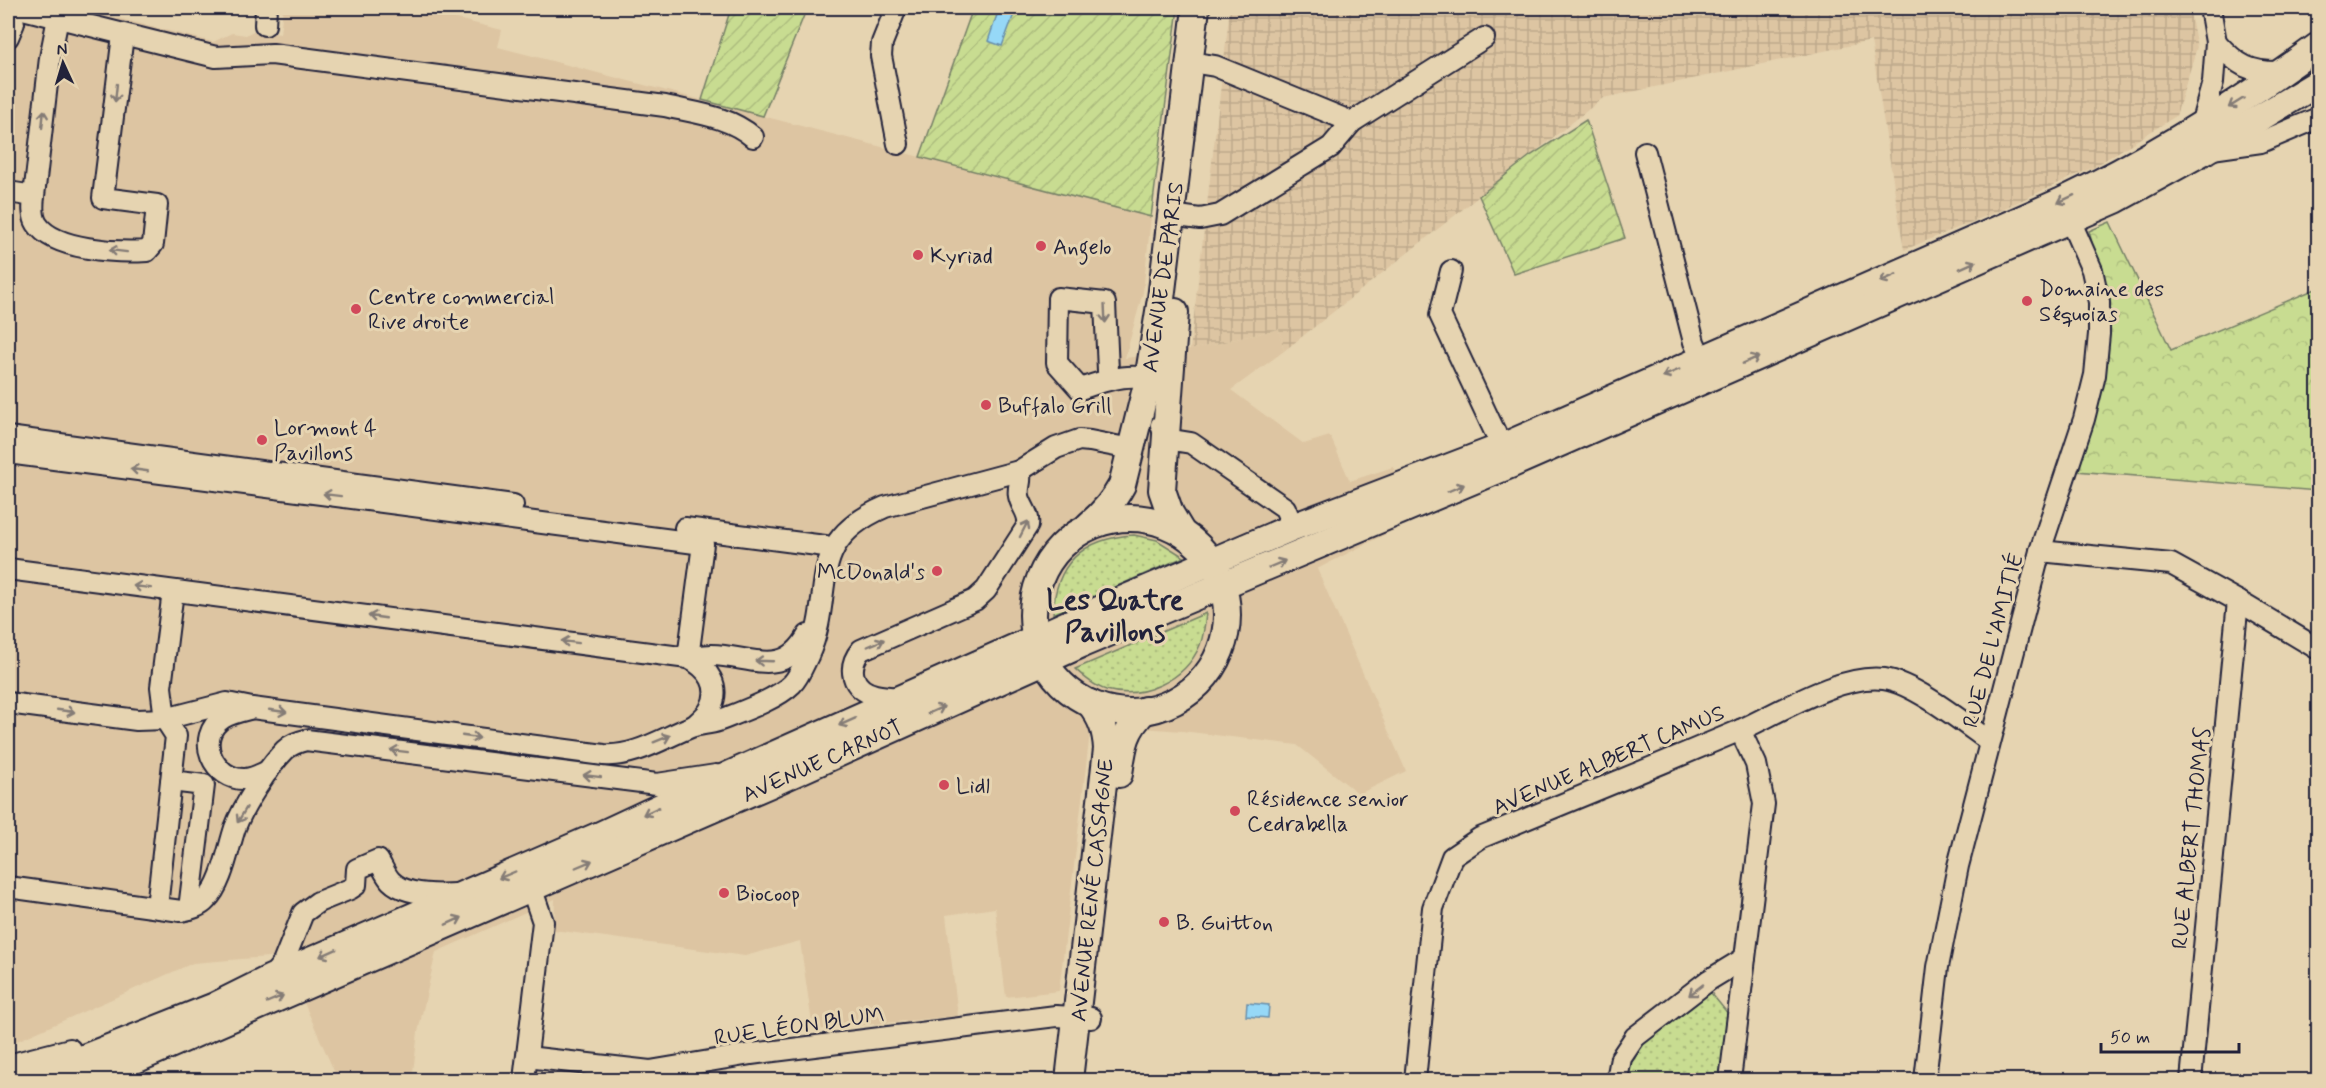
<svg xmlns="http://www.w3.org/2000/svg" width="2326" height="1088" viewBox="0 0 2326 1088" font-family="Mynerve,sans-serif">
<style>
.built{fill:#ddc5a2}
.industrial{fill:url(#industrial-grid)}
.grass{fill:url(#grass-dots);stroke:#757f66;stroke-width:1.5}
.forest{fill:url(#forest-crowns);stroke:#757f66;stroke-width:1.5}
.garden{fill:url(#garden-furrows);stroke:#757f66;stroke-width:1.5}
.water{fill:#96d8f7;stroke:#688fac;stroke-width:1.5}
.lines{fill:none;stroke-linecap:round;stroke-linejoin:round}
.minor-casing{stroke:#22223b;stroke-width:24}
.major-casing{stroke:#22223b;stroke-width:30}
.minor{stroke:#e6d4b1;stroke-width:20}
.major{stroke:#e6d4b1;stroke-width:26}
.oneway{stroke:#847b76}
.poi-dot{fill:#d1495b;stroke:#e6d4b1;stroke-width:2}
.labels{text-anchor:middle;stroke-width:6;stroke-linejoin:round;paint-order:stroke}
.poi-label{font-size:22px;fill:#22223b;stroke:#e6d4b1;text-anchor:start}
.street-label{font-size:22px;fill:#22223b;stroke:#e6d4b1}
.district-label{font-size:28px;font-weight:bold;fill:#22223b;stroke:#e6d4b1}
</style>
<defs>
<pattern id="industrial-grid" width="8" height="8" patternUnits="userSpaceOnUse" patternTransform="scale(1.5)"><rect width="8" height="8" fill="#ddc5a2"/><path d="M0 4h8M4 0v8" fill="none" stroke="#bda98c"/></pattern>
<pattern id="grass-dots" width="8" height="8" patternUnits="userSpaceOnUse" patternTransform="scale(1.5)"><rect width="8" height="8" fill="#c8dc91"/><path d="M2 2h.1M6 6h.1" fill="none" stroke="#acbc7e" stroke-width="1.8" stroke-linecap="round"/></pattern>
<pattern id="forest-crowns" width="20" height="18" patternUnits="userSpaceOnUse" patternTransform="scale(1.5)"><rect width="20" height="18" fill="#c8dc91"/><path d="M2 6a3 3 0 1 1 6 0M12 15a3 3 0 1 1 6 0" fill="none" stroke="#acbc7e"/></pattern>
<pattern id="garden-furrows" width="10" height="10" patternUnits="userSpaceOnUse" patternTransform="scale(1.5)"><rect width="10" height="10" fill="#c8dc91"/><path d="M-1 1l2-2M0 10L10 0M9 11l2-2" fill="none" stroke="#acbc7e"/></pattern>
</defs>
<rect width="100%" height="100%" fill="#e6d4b1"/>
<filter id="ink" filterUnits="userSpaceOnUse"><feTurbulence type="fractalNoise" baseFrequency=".0167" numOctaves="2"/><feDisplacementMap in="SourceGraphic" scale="12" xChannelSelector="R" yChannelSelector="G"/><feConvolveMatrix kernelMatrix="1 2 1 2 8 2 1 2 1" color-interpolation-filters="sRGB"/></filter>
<g filter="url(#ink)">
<polygon class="built" points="8,8 78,8 213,42 232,33 246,35 255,30 280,34 283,8 413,8 502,30 498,47 1151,217 1143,292 1125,358 1190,350 1279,329 1284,351 1231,390 1304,444 1330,436 1350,481 1393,467 1415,519 1317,569 1406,771 1359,794 1297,745 1182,731 1091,724 1059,991 1006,997 995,908 946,915 958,1016 813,1030 800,941 745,956 554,930 555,899 436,952 418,1032 412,1080 338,1080 305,1005 280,956 193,963 8,1045"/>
<polygon class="industrial" points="1230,8 2189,8 2197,47 2176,116 2094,167 1996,212 1904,250 1871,41 1603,98 1284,351 1279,329 1190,350"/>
<g class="grass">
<path d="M1134,535l23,5 27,17 -131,57c2,-51 31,-76 81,-79z"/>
<path d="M1206,613c-1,11 -2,22 -6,32 -15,36 -58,55 -94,45 -12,-4 -22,-13 -31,-21z"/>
<polygon points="1707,988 1729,1015 1723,1080 1623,1080 1635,1049"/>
</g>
<polygon class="forest" points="2110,222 2171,350 2318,288 2318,491 2076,471 2108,307 2089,231"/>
<g class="garden">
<polygon points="731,8 807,8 763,116 702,100"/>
<polygon points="973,8 1178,8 1151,217 920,157"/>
<polygon points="1586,120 1625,238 1514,274 1479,196 1530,156"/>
</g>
<g class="water">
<polygon points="999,9 1014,14 1002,46 988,41"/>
<polygon points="1247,1003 1269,1005 1268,1018 1246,1016"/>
</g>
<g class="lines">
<defs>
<g id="minor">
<path d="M19,8l197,49 56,-3 393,52c30,7 64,10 88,31"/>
<polyline points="896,8 882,43 881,56 898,144"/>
<polyline points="2210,8 2216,42"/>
<path d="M58,18l-8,40 -16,138c-1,9 -2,20 3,28 17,26 81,29 110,27l6,-7 4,-39 -54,-7 20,-163"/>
<polyline points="265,25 266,8"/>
<polyline points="8,37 14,23 8,8"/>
<polyline points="1190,62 1215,66 1352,122"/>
<path d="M2201,125l12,-43 3,-40c22,24 34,31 66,30"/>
<polyline points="2212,149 2261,142 2318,118"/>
<polyline points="1645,152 1694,342 1702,360"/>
<polyline points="8,192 34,196"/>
<polyline points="1171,215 1200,219 1220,215 1331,147 1352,122 1484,38"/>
<polyline points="1451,271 1440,315 1502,447"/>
<path d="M1110,379l-2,-8 -3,-68 -47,-5 -1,65 23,26c17,-6 69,-25 76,1"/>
<polyline points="1161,425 1166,439 1191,443 1285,508 1293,527"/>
<polyline points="8,437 513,505"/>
<path d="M8,453l695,91 -15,114c20,10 34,28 22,51 -3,6 -11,12 -16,17"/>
<polyline points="685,528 825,546 833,550"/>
<polyline points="2040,551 2171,564 2238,601 2191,1080"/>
<path d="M8,569l680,89c8,-1 16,-3 24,-3 38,1 72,24 96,-20"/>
<polyline points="2238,601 2318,649"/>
<path d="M900,698c-8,-1 -17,-1 -25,-3 -24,-6 -28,-28 -14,-45l114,-50 11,-10 42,-65c2,-12 -7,-18 -9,-29 -2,-10 4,-16 0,-25"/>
<path d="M8,703l129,17 28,-1 62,-16 25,5 352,47c31,2 59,-17 87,-28 9,-3 18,-3 27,-6 20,-8 58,-21 74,-37 7,-7 11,-18 16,-28 29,-65 -6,-113 77,-149l134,-36 37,-23 23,-8 11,1 41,8"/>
<path d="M249,709c-8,2 -18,4 -26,9 -29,19 -10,63 23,61 8,-1 15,-5 22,-8"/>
<polyline points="171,781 204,785 189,909"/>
<path d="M8,887l173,24c9,-2 19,-4 25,-11 16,-15 22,-51 29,-72 8,-22 34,-62 50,-78 6,-6 13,-8 21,-10l351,44 59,-9"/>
<polyline points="157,907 176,736 165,719 161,687 173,591"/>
<path d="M271,978l12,-15 20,-50 15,-11 32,-13 6,-4 1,-16 21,-9c4,6 8,16 13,21 14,14 46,14 65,13"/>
<polyline points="527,1057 650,1071 751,1054 1056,1016 1091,1018"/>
<polyline points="8,1065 70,1049"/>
<polyline points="524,1080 543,922 531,887"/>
<path d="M1415,1080l18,-172 19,-51 28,-19c86,-35 171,-70 256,-106 41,-18 104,-59 148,-53 30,4 80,44 105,62"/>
<polyline points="1617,1080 1621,1058 1635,1037 1709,980 1745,958"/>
<polyline points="1730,1080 1764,804 1756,764 1740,730"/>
<polyline points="1925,1080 1938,967 1958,866 2040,551 2084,419 2095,375 2099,334 2099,302 2092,270 2070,220"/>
</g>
<g id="major">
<polyline points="1175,312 1162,490 1170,513 1182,533"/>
<circle cx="1130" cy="615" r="97"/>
<path d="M1089,525c14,-12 24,-23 33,-40l26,-105 13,-81 35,-291"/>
<path d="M1119,774c4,-28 5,-43 26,-64"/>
<path d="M28,1080l187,-74 56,-28 329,-143 133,-62 384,-171 176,-75 209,-80 558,-245c91,-43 177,-97 258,-156"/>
<polyline points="89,1080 768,785 1082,644 1510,465 2115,200 2206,150 2318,83"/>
<path d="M1069,1080l38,-331c-1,-19 -6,-31 -17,-46"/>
</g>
</defs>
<use href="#minor" class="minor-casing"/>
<use href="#major" class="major-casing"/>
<use href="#minor" class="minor"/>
<use href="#major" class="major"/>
</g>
<defs><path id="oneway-shaft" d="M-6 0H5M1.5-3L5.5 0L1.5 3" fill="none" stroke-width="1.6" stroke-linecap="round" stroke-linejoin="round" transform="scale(1.5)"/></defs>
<g class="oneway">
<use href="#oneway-shaft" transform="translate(116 93) rotate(96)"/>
<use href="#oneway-shaft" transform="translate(2236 103) rotate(148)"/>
<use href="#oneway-shaft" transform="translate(43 119) rotate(-84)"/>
<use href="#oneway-shaft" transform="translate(2066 199) rotate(155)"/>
<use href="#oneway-shaft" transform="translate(118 251) rotate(-173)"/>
<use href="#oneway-shaft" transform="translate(1968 265) rotate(-24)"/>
<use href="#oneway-shaft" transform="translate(1888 278) rotate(156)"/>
<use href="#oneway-shaft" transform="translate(1105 314) rotate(87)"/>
<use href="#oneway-shaft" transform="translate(1751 360) rotate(-24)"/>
<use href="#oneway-shaft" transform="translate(1671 373) rotate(157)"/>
<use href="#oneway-shaft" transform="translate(139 470) rotate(-172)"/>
<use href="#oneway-shaft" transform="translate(1456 488) rotate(-23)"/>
<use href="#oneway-shaft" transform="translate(332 495) rotate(-173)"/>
<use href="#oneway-shaft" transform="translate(1024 529) rotate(-63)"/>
<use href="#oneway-shaft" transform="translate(1277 564) rotate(-23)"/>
<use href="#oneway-shaft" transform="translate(142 587) rotate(-173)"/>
<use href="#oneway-shaft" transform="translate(377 617) rotate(-172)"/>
<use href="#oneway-shaft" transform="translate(570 642) rotate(-173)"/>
<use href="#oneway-shaft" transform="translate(876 643) rotate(-23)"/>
<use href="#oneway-shaft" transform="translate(764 661) rotate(-178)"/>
<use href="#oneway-shaft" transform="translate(936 710) rotate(-24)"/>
<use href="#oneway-shaft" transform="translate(66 711) rotate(8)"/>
<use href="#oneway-shaft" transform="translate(278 711) rotate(8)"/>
<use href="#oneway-shaft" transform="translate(847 722) rotate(156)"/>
<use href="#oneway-shaft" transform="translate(471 737) rotate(8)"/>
<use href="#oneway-shaft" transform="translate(662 739) rotate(-22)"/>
<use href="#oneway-shaft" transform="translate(399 751) rotate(-173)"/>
<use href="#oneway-shaft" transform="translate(592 776) rotate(-173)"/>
<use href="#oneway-shaft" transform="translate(651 811) rotate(155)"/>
<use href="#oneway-shaft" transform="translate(242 815) rotate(121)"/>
<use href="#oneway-shaft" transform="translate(584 864) rotate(-23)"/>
<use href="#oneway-shaft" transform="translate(507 875) rotate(157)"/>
<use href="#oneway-shaft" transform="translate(454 921) rotate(-24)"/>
<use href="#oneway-shaft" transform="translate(328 953) rotate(156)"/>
<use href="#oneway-shaft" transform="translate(1696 990) rotate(142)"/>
<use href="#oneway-shaft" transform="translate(275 999) rotate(-23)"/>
</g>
</g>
<g class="poi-dot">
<circle cx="1041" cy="246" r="6"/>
<circle cx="918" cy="255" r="6"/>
<circle cx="2027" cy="301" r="6"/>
<circle cx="356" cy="309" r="6"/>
<circle cx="986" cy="405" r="6"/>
<circle cx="262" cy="440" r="6"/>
<circle cx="937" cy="571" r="6"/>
<circle cx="944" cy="785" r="6"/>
<circle cx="1235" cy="811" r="6"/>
<circle cx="724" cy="893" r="6"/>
<circle cx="1164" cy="922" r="6"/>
</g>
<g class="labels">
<g class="poi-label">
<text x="1053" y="254">Angelo</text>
<text x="930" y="263">Kyriad</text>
<text x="2039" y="296">Domaine des<tspan x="2039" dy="25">Séquoias</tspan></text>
<text x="368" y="304">Centre commercial<tspan x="368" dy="25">Rive droite</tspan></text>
<text x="998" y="413">Buffalo Grill</text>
<text x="274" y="435">Lormont 4<tspan x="274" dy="25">Pavillons</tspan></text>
<text x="925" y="579" text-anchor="end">McDonald's</text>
<text x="956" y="793">Lidl</text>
<text x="1247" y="806">Résidence senior<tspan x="1247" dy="25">Cedrabella</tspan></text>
<text x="736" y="901">Biocoop</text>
<text x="1176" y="930">B. Guitton</text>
</g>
<g class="street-label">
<text transform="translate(1162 277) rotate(-82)" y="8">AVENUE DE PARIS</text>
<text transform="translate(1992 640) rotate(-75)" y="8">RUE DE L'AMITIÉ</text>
<text transform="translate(1608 759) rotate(-23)" y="8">AVENUE ALBERT CAMUS</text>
<text transform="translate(822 760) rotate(-24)" y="8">AVENUE CARNOT</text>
<text transform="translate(2190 838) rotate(-84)" y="8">RUE ALBERT THOMAS</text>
<text transform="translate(1091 890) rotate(-84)" y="8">AVENUE RENÉ CASSAGNE</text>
<text transform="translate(799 1025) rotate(-8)" y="8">RUE LÉON BLUM</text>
</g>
<g class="district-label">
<text x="1115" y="609">Les Quatre<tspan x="1115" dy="32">Pavillons</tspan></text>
</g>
</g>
<rect width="2326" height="1088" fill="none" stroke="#e6d4b1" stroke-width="30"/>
<rect x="15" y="15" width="2296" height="1058" fill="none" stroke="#22223b" stroke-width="2" filter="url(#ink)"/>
<g transform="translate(63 63) rotate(356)" stroke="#e6d4b1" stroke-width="4.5" paint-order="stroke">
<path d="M0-4.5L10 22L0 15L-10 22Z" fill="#22223b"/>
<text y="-9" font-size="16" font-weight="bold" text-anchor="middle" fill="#22223b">N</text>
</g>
<path d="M2101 1043v9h138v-9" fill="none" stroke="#22223b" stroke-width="3"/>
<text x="2110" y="1043" font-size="18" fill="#22223b" stroke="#e6d4b1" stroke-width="4.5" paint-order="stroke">50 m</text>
</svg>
